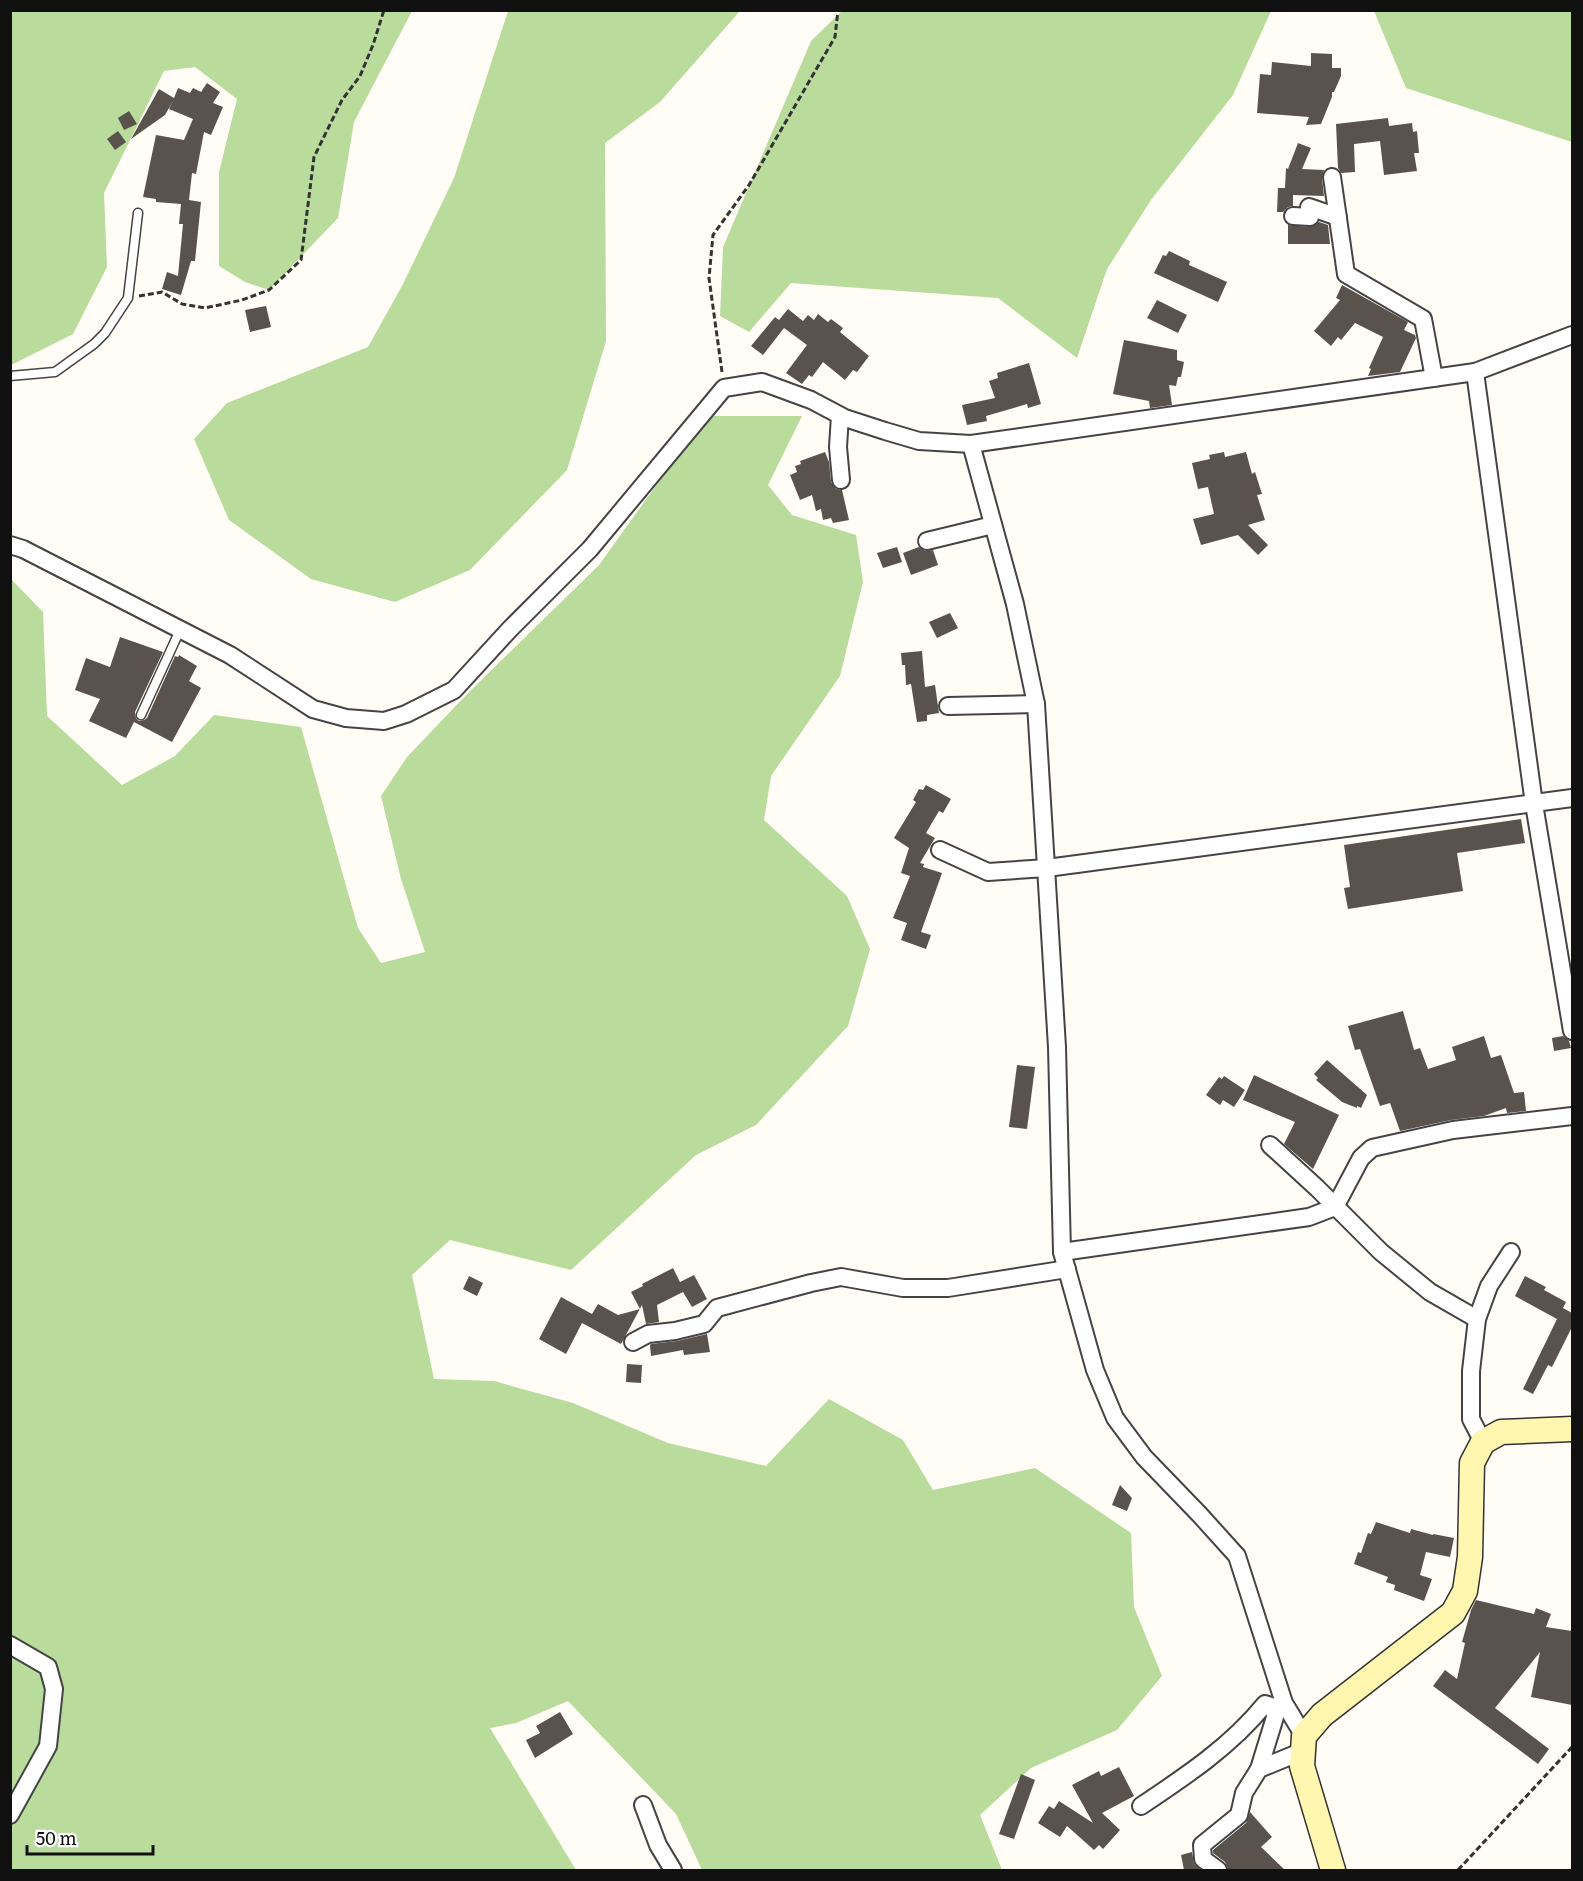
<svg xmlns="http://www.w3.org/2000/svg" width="1583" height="1881" viewBox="0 0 1583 1881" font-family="Literata,serif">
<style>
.forest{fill:#b9dc9c}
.building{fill:#5a524d}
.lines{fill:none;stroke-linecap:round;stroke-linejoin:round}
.lane-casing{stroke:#444;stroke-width:11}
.street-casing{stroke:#444;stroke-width:20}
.secondary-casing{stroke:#333;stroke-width:27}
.path{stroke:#333;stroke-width:3;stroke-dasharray:6 3;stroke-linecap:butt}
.lane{stroke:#fff;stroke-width:8}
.street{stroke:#fff;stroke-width:16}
.secondary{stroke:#fff6b0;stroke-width:24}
</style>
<rect width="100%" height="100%" fill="#fffdf5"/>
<g class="forest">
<polygon points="11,11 412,11 354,122 338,218 269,290 245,282 219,266 219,172 237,99 195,67 164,71 104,193 107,267 73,334 11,365"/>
<polygon points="508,11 740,11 660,102 605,143 606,341 567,470 470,570 395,602 311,579 229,520 194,439 227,403 368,347 403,284 454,178"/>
<polygon points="842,11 842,10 1271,11 1233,95 1151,200 1107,269 1077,358 998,298 791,283 749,332 720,316 723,247 811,41"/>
<polygon points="1374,11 1572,11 1572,142 1406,88"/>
<polygon points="713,416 802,416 768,485 792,515 856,535 863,582 840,676 771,776 764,820 847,896 870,949 848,1026 756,1125 696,1155 571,1270 450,1240 412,1275 434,1379 494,1381 573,1403 668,1443 766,1466 829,1399 903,1440 933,1490 1035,1468 1131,1533 1134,1607 1162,1676 1117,1730 1031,1768 980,1815 1002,1870 702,1870 676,1814 568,1701 516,1723 490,1728 576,1870 11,1870 10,578 43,612 47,716 122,785 175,756 214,715 301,727 358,928 381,963 425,952 401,879 381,796 407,757 469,692 599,565 665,473"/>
</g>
<g class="building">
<polygon points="1311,53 1332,54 1332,68 1341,68 1341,76 1334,92 1332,92 1332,97 1321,124 1306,125 1309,117 1257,113 1260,74 1271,75 1272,62 1311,66"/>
<polygon points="207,83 220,92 213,103 223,107 211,135 204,132 196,174 192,173 189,200 201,202 195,261 191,261 181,295 162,289 167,272 178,276 183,224 179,224 181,204 156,202 156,199 143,197 156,135 184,140 193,119 169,109 173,101 165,115 131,139 159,89 174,98 178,88 190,93 193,88 201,92"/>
<polygon points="129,111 137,124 124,130 118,118"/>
<polygon points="1388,118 1389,126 1412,123 1413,132 1417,131 1419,153 1414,153 1417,171 1384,175 1380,141 1354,144 1355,172 1341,173 1338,168 1336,124"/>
<polygon points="118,131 126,142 115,150 107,139"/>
<polygon points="1298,143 1311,148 1302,169 1324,170 1322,178 1324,196 1293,195 1293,206 1288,207 1283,212 1277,212 1278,188 1285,188 1286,168 1288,169"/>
<polygon points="1319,222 1328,225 1330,244 1288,244 1288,225 1310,227"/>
<polygon points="1169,251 1190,261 1189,265 1227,282 1218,302 1154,273 1163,255 1166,256"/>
<polygon points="1342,285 1408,322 1404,330 1415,335 1416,338 1400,372 1368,376 1371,369 1369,368 1383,337 1355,323 1341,340 1338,337 1331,346 1314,331 1340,300 1336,298"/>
<polygon points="1157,300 1187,315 1178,333 1147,318"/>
<polygon points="266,306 271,327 250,332 245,310"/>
<polygon points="788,309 803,321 808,315 814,320 818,314 828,322 831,319 843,328 840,332 869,356 857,372 853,370 845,380 823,362 812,377 809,375 802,384 786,373 807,345 784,328 763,355 751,346 775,317 779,320"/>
<polygon points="1124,340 1177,350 1177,360 1184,362 1181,377 1178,377 1176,386 1169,385 1172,405 1150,408 1149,401 1113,394"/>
<polygon points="1029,363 1041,404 1028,408 1027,404 986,416 987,421 967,425 962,405 995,398 989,381 998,378 997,373"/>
<polygon points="825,452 829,462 831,482 836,489 842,490 849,520 833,523 831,518 823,520 821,509 816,511 812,495 800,500 790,475 797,472 795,466 801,464 800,461"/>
<polygon points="1224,452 1225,457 1246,452 1252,474 1255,472 1262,494 1257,495 1265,520 1248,525 1268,545 1258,555 1238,535 1201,545 1193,519 1214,514 1208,487 1198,489 1192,463 1210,459 1209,455"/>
<polygon points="897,547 902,562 883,568 877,553"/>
<polygon points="919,547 925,551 933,550 938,565 911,575 903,553"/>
<polygon points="950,613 958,628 937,638 929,622"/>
<polygon points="120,637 163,652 135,712 136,718 139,721 144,720 147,718 175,656 178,657 179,655 197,666 189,681 201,688 172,742 134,722 126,738 89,721 100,699 75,690 86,658 110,667"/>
<polygon points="922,651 925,687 935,685 939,713 927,715 927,721 917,722 911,684 906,685 905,665 902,665 901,653"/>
<polygon points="926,785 951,799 943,813 939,811 926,833 935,838 920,863 924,864 923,867 942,873 921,932 931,935 926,949 901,940 907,923 893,918 910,876 901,873 909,848 894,838 916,802 913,800 919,789 923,790"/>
<polygon points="1521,819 1525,843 1457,853 1463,891 1348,909 1344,888 1350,887 1344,845"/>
<polygon points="1403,1011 1414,1050 1420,1048 1428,1069 1456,1060 1452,1047 1484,1036 1491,1058 1501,1055 1514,1093 1524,1092 1526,1111 1507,1113 1506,1108 1484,1116 1451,1120 1400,1131 1390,1103 1380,1106 1360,1049 1355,1050 1348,1026"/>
<polygon points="1563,1036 1569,1041 1571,1048 1554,1051 1552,1038"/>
<polygon points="1327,1060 1367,1095 1361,1108 1357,1106 1357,1108 1342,1102 1316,1080 1318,1078 1314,1074"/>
<polygon points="1017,1065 1035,1067 1027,1129 1009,1127"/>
<polygon points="1254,1075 1339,1115 1313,1169 1284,1144 1295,1122 1243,1100"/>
<polygon points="1224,1076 1245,1090 1234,1107 1223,1100 1220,1105 1206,1095 1219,1077 1222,1079"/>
<polygon points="673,1268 680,1282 694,1275 707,1299 692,1307 683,1292 657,1305 659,1322 646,1324 642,1305 621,1344 582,1323 566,1354 539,1339 561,1297 592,1314 598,1304 618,1315 640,1309 631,1292 643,1286 642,1284"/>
<polygon points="469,1276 483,1283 477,1296 463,1289"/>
<polygon points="1525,1276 1546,1287 1544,1290 1566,1302 1563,1308 1572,1313 1572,1327 1552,1367 1548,1365 1533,1394 1523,1389 1557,1319 1515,1296"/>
<polygon points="707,1334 710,1352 684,1355 683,1350 651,1356 650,1345 651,1344 677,1341"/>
<polygon points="627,1364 642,1365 641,1383 626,1382"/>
<polygon points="1120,1485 1132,1498 1127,1511 1112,1505"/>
<polygon points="1376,1522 1410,1533 1411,1529 1433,1535 1433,1534 1454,1538 1450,1557 1426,1552 1420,1575 1432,1579 1424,1601 1394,1590 1395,1585 1386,1582 1388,1577 1354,1564 1358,1552 1361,1553 1368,1533 1371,1534"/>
<polygon points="1476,1600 1534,1614 1536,1608 1551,1614 1546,1627 1572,1631 1572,1705 1531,1697 1540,1652 1495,1708 1549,1749 1538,1764 1433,1686 1445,1670 1457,1679 1465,1643 1462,1642 1471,1610"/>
<polygon points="560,1712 573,1734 535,1758 526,1740 540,1733 536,1726"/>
<polygon points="1119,1767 1134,1796 1102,1813 1120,1830 1103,1849 1099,1845 1094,1850 1067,1826 1060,1837 1038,1823 1049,1806 1054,1809 1059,1801 1093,1823 1072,1785 1099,1771 1101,1776"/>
<polygon points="1021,1774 1035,1780 1014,1839 999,1834"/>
<polygon points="1250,1812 1272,1837 1261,1847 1285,1870 1228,1870 1225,1862 1213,1853 1213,1850 1246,1823"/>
<polygon points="1192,1852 1194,1864 1201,1870 1184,1870 1181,1855"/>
</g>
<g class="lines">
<defs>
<g id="lane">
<polyline points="10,376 55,372 94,344 105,333 128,298 138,213"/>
<polyline points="141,715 180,630"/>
</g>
<g id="street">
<polyline points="1332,177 1346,274 1423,319 1434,378"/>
<polyline points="1293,216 1310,217 1309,207 1338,217"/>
<polyline points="1475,372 1534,804 1572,1031"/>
<polyline points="840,416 838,447 841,480"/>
<polyline points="971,444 1015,604 1036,704 1057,1047 1062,1252 1095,1370 1115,1418 1144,1457 1200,1515 1237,1556 1284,1703 1304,1736"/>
<polyline points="927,541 993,525"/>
<polyline points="10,545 23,549 230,655 313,709 346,718 384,721 406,714 454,690 510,629 590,549 724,388 762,382 811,400 845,418 885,431 919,441 971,444 1475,372 1572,335"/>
<polyline points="948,706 1036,704"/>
<polyline points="940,850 988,872 1047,868 1572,798"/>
<polyline points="1270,1145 1317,1188 1381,1252 1430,1292 1477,1319"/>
<polyline points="1062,1252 1309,1217 1335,1207 1361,1158 1372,1148 1453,1130 1572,1116"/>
<polyline points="633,1342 648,1334 675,1331 704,1324 717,1308 811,1283 841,1277 903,1288 948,1288 1067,1269"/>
<polyline points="1483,1442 1471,1419 1471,1371 1477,1319 1489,1286 1511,1252"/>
<polyline points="10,1645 48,1667 54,1689 48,1746 10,1815"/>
<polyline points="643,1805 658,1845 673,1870"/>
<path d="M1141,1806c45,-30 90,-60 124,-102l9,3 1,10 -16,52"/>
<polyline points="1218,1870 1203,1859 1202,1845 1239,1815 1244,1793 1259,1769 1303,1751"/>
</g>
<polyline id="secondary" points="1333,1870 1302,1766 1304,1736 1322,1715 1453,1613 1465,1591 1470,1557 1472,1463 1483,1442 1501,1432 1572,1429"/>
</defs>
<use href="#lane" class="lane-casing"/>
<use href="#street" class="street-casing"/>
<use href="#secondary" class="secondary-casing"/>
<g class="path">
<polyline points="139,296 162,292 182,304 205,308 242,300 269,290 301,260 314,157 342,100 360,76 373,45 384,10"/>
<polyline points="722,372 709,278 713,235 749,185 835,37 838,10"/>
<polyline points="1458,1870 1572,1747"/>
</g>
<use href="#lane" class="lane"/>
<use href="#street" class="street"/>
<use href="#secondary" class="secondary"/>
</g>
<rect width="1583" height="1881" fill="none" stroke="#111111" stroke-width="24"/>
<path d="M27 1845v9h126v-9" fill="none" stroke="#111111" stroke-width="3"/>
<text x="36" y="1845" font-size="18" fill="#111111" stroke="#ffffff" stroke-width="4.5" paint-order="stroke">50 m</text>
</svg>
